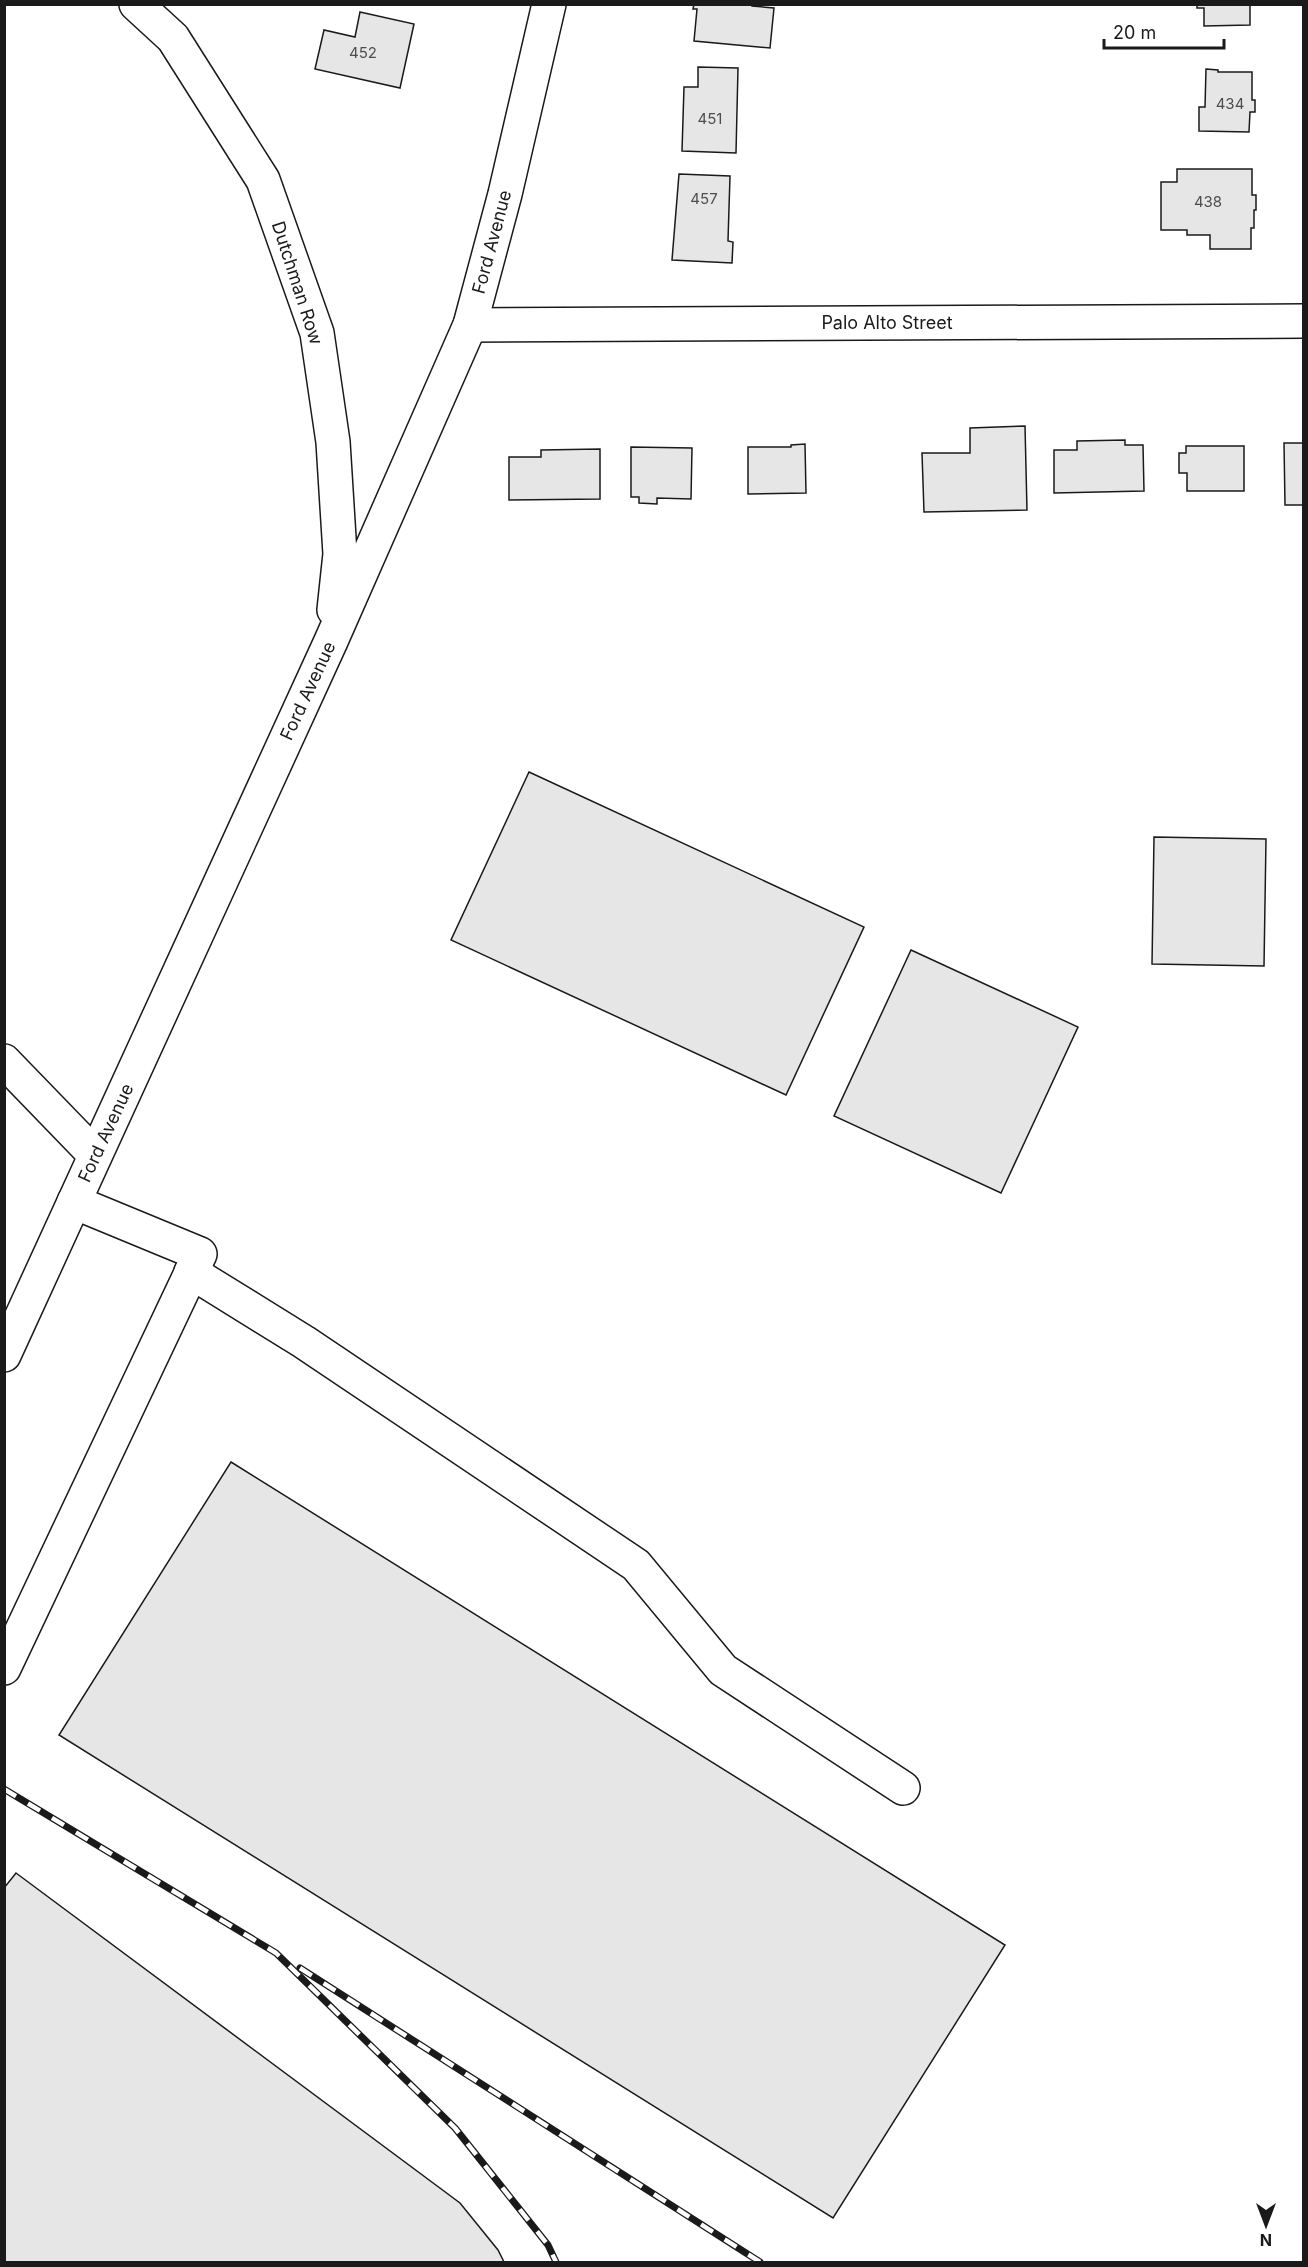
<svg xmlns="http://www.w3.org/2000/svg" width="1308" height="2267" viewBox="0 0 1308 2267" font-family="Inter,sans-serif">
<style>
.building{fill:#e6e6e6;stroke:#1a1a1a;stroke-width:1.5}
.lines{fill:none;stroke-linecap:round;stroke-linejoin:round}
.minor-casing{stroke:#1a1a1a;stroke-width:36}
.minor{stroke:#fff;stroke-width:33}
.rail-casing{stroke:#1a1a1a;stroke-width:7}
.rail{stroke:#fff;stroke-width:4.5;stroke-dasharray:14;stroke-linecap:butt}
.labels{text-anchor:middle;stroke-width:4.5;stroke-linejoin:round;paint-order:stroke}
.number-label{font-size:15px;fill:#4d4d4d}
.street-label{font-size:18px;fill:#1a1a1a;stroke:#fff}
</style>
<rect width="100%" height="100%" fill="#fff"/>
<g class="building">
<polygon points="694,4 752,4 752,6 774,8 770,48 694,41 697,9 693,9"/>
<polygon points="1197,4 1250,4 1250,25 1204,26 1204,8 1197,8"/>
<polygon points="360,12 414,24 400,88 315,69 324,30 355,37"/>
<polygon points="698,67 738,68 736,153 682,151 684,87 698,87"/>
<polygon points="1206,69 1218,70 1218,72 1252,72 1252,100 1255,100 1255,112 1250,112 1249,132 1199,131 1199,107 1205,107"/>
<polygon points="1177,169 1252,169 1252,195 1256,195 1256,210 1254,210 1254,228 1251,228 1251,249 1210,249 1210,235 1187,235 1187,230 1161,230 1161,182 1177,182"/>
<polygon points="679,174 730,176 728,241 733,242 732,263 672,260"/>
<polygon points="1025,426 1027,510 924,512 922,453 970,453 970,428"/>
<polygon points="1125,440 1125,445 1143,445 1144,491 1054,493 1054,450 1077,450 1077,441"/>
<polygon points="1284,443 1304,443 1304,505 1285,505"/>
<polygon points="805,444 806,493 748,494 748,447 791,447 791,445"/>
<polygon points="1186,446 1244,446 1244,491 1187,491 1187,473 1179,473 1179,453 1186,453"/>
<polygon points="631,447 692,448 691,499 657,498 657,504 639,503 639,497 631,497"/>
<polygon points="600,449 600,499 509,500 509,457 541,457 541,450"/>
<polygon points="529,772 864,927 786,1095 451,940"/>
<polygon points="1154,837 1266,839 1264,966 1152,964"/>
<polygon points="911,950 1078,1027 1001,1193 834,1116"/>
<polygon points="231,1462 1005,1945 833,2218 59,1735"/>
<polygon points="16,1873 460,2203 498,2250 504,2262 4,2262 4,1888"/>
</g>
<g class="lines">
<defs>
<g id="minor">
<polyline points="136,4 173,38 263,180 317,333 333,442 340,554 334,610"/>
<polyline points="470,325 1304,321"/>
<polyline points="4,1061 95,1155"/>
<polyline points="191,1272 304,1342 636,1565 723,1670 903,1788"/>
<polyline points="4,1355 331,641 470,325 505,194 549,4"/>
<polyline points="4,1668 200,1254 74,1202"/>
</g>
</defs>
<use href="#minor" class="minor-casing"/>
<use href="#minor" class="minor"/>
<defs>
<g id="rail">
<polyline points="4,1789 276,1953 455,2128 548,2245 556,2262"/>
<polyline points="300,1968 760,2262"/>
</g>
</defs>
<use href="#rail" class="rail-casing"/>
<use href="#rail" class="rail"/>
</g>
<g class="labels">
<g class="number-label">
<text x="363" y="58">452</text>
<text x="1230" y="109">434</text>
<text x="710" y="124">451</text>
<text x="704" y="204">457</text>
<text x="1208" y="207">438</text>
</g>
<g class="street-label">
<text transform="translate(492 242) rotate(-75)" y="6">Ford Avenue</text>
<text transform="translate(297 283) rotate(72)" y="6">Dutchman Row</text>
<text x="887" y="329">Palo Alto Street</text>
<text transform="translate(308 691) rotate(-65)" y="6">Ford Avenue</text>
<text transform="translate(106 1133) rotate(-65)" y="6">Ford Avenue</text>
</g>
</g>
<rect width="1308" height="2267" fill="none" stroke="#1a1a1a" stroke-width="12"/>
<g transform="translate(1266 2225) rotate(180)" stroke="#ffffff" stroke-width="4.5" paint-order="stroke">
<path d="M0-4.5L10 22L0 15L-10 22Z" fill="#1a1a1a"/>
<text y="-9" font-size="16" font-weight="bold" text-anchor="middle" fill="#1a1a1a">N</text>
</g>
<path d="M1104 39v9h120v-9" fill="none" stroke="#1a1a1a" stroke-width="3"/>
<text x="1113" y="39" font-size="18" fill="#1a1a1a" stroke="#ffffff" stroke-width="4.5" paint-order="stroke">20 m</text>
</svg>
